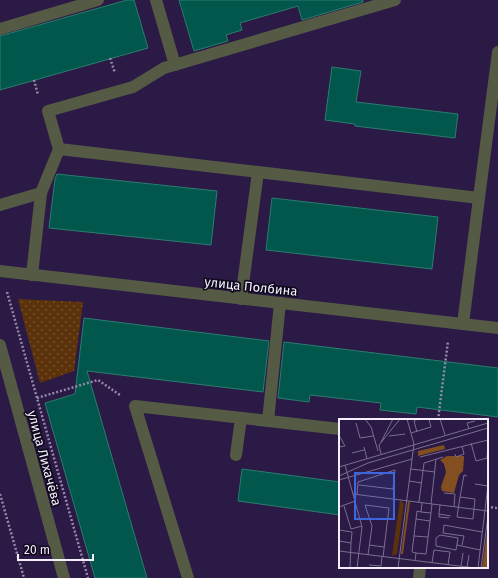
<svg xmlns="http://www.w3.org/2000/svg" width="498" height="578" viewBox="0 0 498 578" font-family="'Fira Sans',sans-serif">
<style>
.grass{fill:url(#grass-dots)}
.building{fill:#01574c;stroke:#2a7d6f}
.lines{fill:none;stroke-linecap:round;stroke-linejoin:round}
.path{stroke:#948aa6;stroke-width:2.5;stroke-dasharray:2 2;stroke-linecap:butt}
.minor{stroke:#545a43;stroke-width:12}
.labels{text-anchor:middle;stroke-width:3.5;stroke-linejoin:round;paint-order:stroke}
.street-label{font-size:13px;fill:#f3effc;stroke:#11091d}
.inset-road{fill:none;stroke:#7b6f8f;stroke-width:1}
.view{fill:#3d66dd;fill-opacity:0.15;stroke:#3d66dd;stroke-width:2}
.inset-edge{fill:none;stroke:#f3effc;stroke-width:2}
</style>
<defs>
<pattern id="grass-dots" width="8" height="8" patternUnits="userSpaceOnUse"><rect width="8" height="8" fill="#5b320a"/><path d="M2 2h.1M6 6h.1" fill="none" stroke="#73502f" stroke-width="1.8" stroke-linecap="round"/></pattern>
</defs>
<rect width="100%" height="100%" fill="#2b1946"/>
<polygon class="grass" points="18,299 83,302 74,371 40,383"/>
<g class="building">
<polygon points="127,0 134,0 148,48 0,90 0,36"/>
<polygon points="179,0 363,0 363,2 302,20 298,6 240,23 242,30 226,35 228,41 194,51"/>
<polygon points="332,67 361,71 356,102 458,114 455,138 355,126 355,124 325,120"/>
<polygon points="57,174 217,191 211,245 49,228 55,179"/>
<polygon points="272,198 438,217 432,269 266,250"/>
<polygon points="84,318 269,341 263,392 87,371 147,578 95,578 45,403 75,394"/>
<polygon points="284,342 498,368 498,417 417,407 416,414 380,410 381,403 310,395 309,402 278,398"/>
<polygon points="242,469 340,482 340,515 238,501"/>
</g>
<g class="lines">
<g class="path">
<polyline points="110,58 115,73"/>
<polyline points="34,80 38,95"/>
<polyline points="7,292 88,578"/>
<polyline points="37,398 98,380 120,395"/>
<polyline points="438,420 448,341"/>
<polyline points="0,494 24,578"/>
<polyline points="487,507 498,508"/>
</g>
<g class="minor">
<polyline points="156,0 175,65"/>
<polyline points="0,29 98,0"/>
<polyline points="59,149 258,172 479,198 498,52"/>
<polyline points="0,205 41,193"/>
<polyline points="0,271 498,328"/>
<polyline points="32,275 41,193 59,149 48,111 133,87 164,68 395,0"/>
<polyline points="241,299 258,172"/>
<polyline points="463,324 479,198"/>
<polyline points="0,345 64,578"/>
<polyline points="268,421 280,303"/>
<polyline points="236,455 241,418"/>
<polyline points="188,578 135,406 340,429"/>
<polyline points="419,578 420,567"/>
</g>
</g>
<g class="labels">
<g class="street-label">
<text transform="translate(251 286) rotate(6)" y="5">улица Полбина</text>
<text transform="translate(45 458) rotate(75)" y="5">улица Лихачёва</text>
</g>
</g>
<g transform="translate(339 419)">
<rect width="149" height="149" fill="#2b1946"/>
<path d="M61,81l4,4 -7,50 -5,2z" fill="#5b320a"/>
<path d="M105,26l1,4 -27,7v-5zM108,37h17v2l-1,13 -4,4 -5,18 -12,-2 -1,-4 5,-15 -2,-8 -4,-4zM69,83h2l-7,52h-2zM149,106v43h-6z" fill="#834f20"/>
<path class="inset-road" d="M26,0l6,8 7,24M101,0l5,16M17,4l4,15 13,-2M130,10l-2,-6 8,-2M78,13l-3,-11 4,-2M72,14l20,-6 -2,-8M50,17l16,-2M42,23l12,-23M132,24l5,18 11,-3 1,-15M0,28l6,-1 -5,-9M25,28l3,12M13,34l12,-3M42,35l-2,-9 21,-26M116,35l1,3 8,-3 -2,-8M81,38l68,-17M6,46l17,62 -5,41M0,48l149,-44M72,50l24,3M0,57l29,-13 120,-35M0,61l73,-21M70,62l13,2M136,65l13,2M105,74l11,1 -1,13M14,75l135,17M18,76l1,-13 37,-12 -2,19 -34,-4M121,78l15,2 -2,20 -16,-2 3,-20 4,-22 3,1M80,83l5,-39 19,-6M92,85l5,-45M101,86l-1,9 12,2M5,87l7,23 11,-3M0,88l16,-6M82,93l10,1 1,-9M100,95v3l10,1M77,100l14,2M0,111l13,2 -1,11M101,116l18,3 -2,12 -20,-4v-8zM75,117l14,1M0,122l12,2 -1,25M30,126l15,2M118,126l23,5M123,126l2,-9 -21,-3 1,-8 38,7M0,132l136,17M77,134l10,1 5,-41M29,136l4,-29 -7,-21 24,3 -6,49M76,142l1,-8 -4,-1 5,-41 4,1 1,-9M93,144l2,-13 16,2 -2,13M30,146l12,1 1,-9M122,147l2,-13M128,148l2,-12M59,149l16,-124 -7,-25M139,149l10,-83M142,149l7,-52"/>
<path class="view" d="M16,54h39v46h-39z"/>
<rect width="149" height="149" class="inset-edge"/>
</g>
<path d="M18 554v6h75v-6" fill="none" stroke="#f3effc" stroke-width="2"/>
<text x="24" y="554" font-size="12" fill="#f3effc" stroke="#11091d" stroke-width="3" paint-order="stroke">20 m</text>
</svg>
